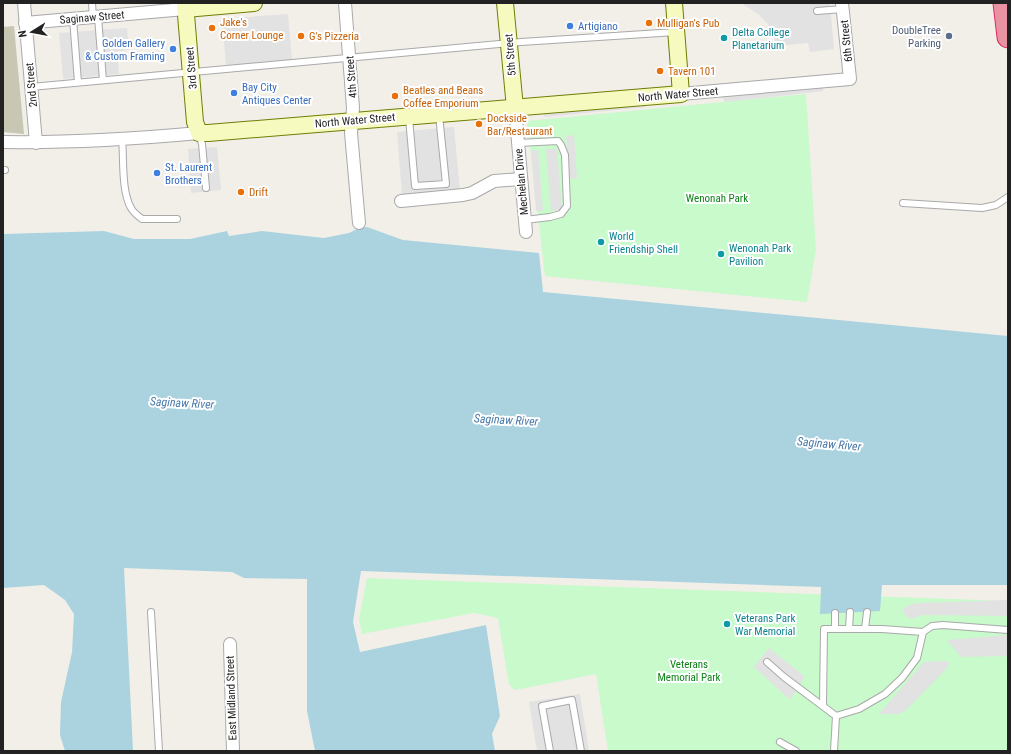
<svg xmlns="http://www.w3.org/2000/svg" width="1011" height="754" viewBox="0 0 1011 754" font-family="'Roboto Condensed',sans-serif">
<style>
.construction{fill:#c7c7b4}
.park{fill:#c8facc}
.parking{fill:#e2e2e2}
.water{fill:#aad3df}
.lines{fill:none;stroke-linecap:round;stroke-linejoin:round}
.lane-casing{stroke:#a9a9a9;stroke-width:8}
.street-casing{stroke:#a9a9a9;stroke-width:14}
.secondary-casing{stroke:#707d05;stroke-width:18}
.highway-casing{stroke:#dc2a67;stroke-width:23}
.lane{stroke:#fff;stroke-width:6}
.street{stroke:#fff;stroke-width:12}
.secondary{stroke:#f7fabf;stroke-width:16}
.highway{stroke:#e892a2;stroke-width:21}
.food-dot{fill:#e8710a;stroke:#fff;stroke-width:1.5}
.shop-dot{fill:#3f7fe0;stroke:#fff;stroke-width:1.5}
.service-dot{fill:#5c6f8a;stroke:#fff;stroke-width:1.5}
.culture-dot{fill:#0f9aa8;stroke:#fff;stroke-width:1.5}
.labels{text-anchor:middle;stroke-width:4;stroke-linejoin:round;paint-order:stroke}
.street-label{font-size:11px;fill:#222;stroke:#fff}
.food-label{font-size:11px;fill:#c56008;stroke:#fff;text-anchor:start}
.shop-label{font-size:11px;fill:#366cbe;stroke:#fff;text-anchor:start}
.service-label{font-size:11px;fill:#4e5e75;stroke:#fff;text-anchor:end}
.culture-label{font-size:11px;fill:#0d838f;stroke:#fff;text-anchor:start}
.park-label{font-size:11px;fill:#0c8416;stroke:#fff}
.water-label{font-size:12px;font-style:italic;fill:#4a7aab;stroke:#fff}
</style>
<rect width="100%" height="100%" fill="#f2efe9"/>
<polygon class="construction" points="14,26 24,134 3,132 3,27"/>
<g class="park">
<polygon points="806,94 816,250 807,302 545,276 527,121"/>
<polygon points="367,578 1008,601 1008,751 608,751 596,674 515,690 509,685 498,618 474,613 362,634 359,619"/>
</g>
<g class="parking">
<polygon points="741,3 830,3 834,49 810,52 808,43 776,46 774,37 768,24 758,14"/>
<polygon points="288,14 292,60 226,65 222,19"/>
<polygon points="127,28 129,50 117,51 119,74 63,79 59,33"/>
<polygon points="820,85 824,91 725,102 720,94"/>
<polygon points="642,100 646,107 545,117 539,109"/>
<polygon points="454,127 460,192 402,196 397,132"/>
<polygon points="574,135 577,178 569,179 566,136"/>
<polygon points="217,147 221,190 191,193 188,149"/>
<polygon points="546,149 557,149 562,210 551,211"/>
<polygon points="531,150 538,150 543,211 536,211"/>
<polygon points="1008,600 1008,616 924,615 910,619 902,611 906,607 912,604 919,603"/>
<polygon points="1008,635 1008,656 961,657 947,640"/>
<polygon points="769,648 804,676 804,678 791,698 788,698 754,667"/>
<polygon points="947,661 949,663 948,667 905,711 899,714 879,714 924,662"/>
<polygon points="580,694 589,751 537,751 529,702"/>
</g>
<polygon class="water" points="367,227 403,240 539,253 543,292 1008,336 1008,585 882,585 880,611 820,614 821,587 361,571 353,622 360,652 486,625 500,716 492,734 495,751 315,751 307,711 307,579 244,578 232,572 124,568 133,751 65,751 60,735 61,702 72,652 74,614 65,600 44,585 3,588 3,234 104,231 134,239 190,239 227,231 229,236 262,231 324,238 349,233 359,228"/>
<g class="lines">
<defs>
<g id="lane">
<polyline points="92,3 93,17"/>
<polyline points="817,11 843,9"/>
<polyline points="98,17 103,80"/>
<polyline points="73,19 78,82"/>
<polyline points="31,87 521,42 676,32"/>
<polyline points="409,118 415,186 446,184 439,115"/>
<polyline points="199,134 202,144 206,188"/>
<path d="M122,139c2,20 -1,51 9,69 2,4 7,8 11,11h35"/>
<polyline points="518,143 558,141 561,145 565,155 567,206 561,214 550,217 525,220"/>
<polyline points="3,170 5,170"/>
<polyline points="903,203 982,208 996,205 1008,197"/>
<polyline points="151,612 159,751"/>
<polyline points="835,629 835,613"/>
<polyline points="849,629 850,612"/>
<polyline points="865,629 867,612"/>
<polyline points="767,662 784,677 836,716 834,751"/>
<polyline points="823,705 824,629 882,629 923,632"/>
<polyline points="836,716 859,709 885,694 902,678 917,658 923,632 932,626 943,625 1008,630"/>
<polyline points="780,742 796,751"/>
<polyline points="550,751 542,706 572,700 581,751"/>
</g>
<g id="street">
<polyline points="24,3 36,143"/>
<polyline points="345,3 353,108 351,133 359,223"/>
<polyline points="25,23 185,9"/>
<polyline points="681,94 850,79 842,3"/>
<polyline points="515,108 526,232"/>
<path d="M3,142c65,1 131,-3 196,-9"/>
<polyline points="401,201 463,195 472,193 494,181 521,179"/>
<polyline points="230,644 233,751"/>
</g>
<g id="secondary">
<polyline points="185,3 195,122 199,133 208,133 681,94 674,3"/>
<polyline points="505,3 515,108"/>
<polyline points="185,9 254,3"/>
</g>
<polyline id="highway" points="1004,3 1008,37"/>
</defs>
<use href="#lane" class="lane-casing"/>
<use href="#street" class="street-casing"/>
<use href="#secondary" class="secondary-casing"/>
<use href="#highway" class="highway-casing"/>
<use href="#lane" class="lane"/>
<use href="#street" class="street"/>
<use href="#secondary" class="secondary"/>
<use href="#highway" class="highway"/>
</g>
<g class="food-dot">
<circle cx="649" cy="23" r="4"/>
<circle cx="212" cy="28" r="4"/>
<circle cx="301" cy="36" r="4"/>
<circle cx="660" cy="71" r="4"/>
<circle cx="395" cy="96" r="4"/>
<circle cx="479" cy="124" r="4"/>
<circle cx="241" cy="192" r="4"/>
</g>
<g class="shop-dot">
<circle cx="570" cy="26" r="4"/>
<circle cx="173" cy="49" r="4"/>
<circle cx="234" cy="93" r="4"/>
<circle cx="157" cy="173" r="4"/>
</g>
<circle class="service-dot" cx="949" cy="36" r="4"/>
<g class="culture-dot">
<circle cx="724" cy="38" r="4"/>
<circle cx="601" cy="242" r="4"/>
<circle cx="721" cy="254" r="4"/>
<circle cx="727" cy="624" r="4"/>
</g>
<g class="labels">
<g class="street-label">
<text transform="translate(92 17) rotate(-5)" y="4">Saginaw Street</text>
<text transform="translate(846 41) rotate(-96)" y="4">6th Street</text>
<text transform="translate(510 55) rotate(-95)" y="4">5th Street</text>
<text transform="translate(191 68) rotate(-95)" y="4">3rd Street</text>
<text transform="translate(351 77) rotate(-95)" y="4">4th Street</text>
<text transform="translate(31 85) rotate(-95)" y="4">2nd Street</text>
<text transform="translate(678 94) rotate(-5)" y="4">North Water Street</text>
<text transform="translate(355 120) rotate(-5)" y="4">North Water Street</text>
<text transform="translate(521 182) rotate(-95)" y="4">Mechelan Drive</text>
<text transform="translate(231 698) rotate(-92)" y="4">East Midland Street</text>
</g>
<g class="food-label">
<text x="220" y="26">Jake's<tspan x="220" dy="13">Corner Lounge</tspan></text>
<text x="657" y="27">Mulligan's Pub</text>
<text x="309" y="40">G's Pizzeria</text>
<text x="668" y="75">Tavern 101</text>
<text x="403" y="94">Beatles and Beans<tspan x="403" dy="13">Coffee Emporium</tspan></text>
<text x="487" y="122">Dockside<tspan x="487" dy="13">Bar/Restaurant</tspan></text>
<text x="249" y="196">Drift</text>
</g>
<g class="shop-label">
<text x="578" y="30">Artigiano</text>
<text x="165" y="47" text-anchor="end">Golden Gallery<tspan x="165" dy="13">&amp; Custom Framing</tspan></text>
<text x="242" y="91">Bay City<tspan x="242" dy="13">Antiques Center</tspan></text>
<text x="165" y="171">St. Laurent<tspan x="165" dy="13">Brothers</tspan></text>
</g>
<g class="service-label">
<text x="941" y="34">DoubleTree<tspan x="941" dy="13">Parking</tspan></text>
</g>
<g class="culture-label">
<text x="732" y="36">Delta College<tspan x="732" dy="13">Planetarium</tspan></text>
<text x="609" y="240">World<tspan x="609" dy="13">Friendship Shell</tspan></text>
<text x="729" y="252">Wenonah Park<tspan x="729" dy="13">Pavilion</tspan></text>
<text x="735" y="622">Veterans Park<tspan x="735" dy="13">War Memorial</tspan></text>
</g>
<g class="park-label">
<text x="717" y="202">Wenonah Park</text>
<text x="689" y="668">Veterans<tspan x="689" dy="13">Memorial Park</tspan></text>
</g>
<g class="water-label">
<text transform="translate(182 403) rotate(3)" y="4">Saginaw River</text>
<text transform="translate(506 420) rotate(3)" y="4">Saginaw River</text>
<text transform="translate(829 444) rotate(5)" y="4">Saginaw River</text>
</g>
</g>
<rect width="1011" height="754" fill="none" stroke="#222222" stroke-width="8"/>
<g transform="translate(32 32) rotate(259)" stroke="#ffffff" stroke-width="3" paint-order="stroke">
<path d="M0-3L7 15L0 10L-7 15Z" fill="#222222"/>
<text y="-6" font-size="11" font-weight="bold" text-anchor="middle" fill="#222222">N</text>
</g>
</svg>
